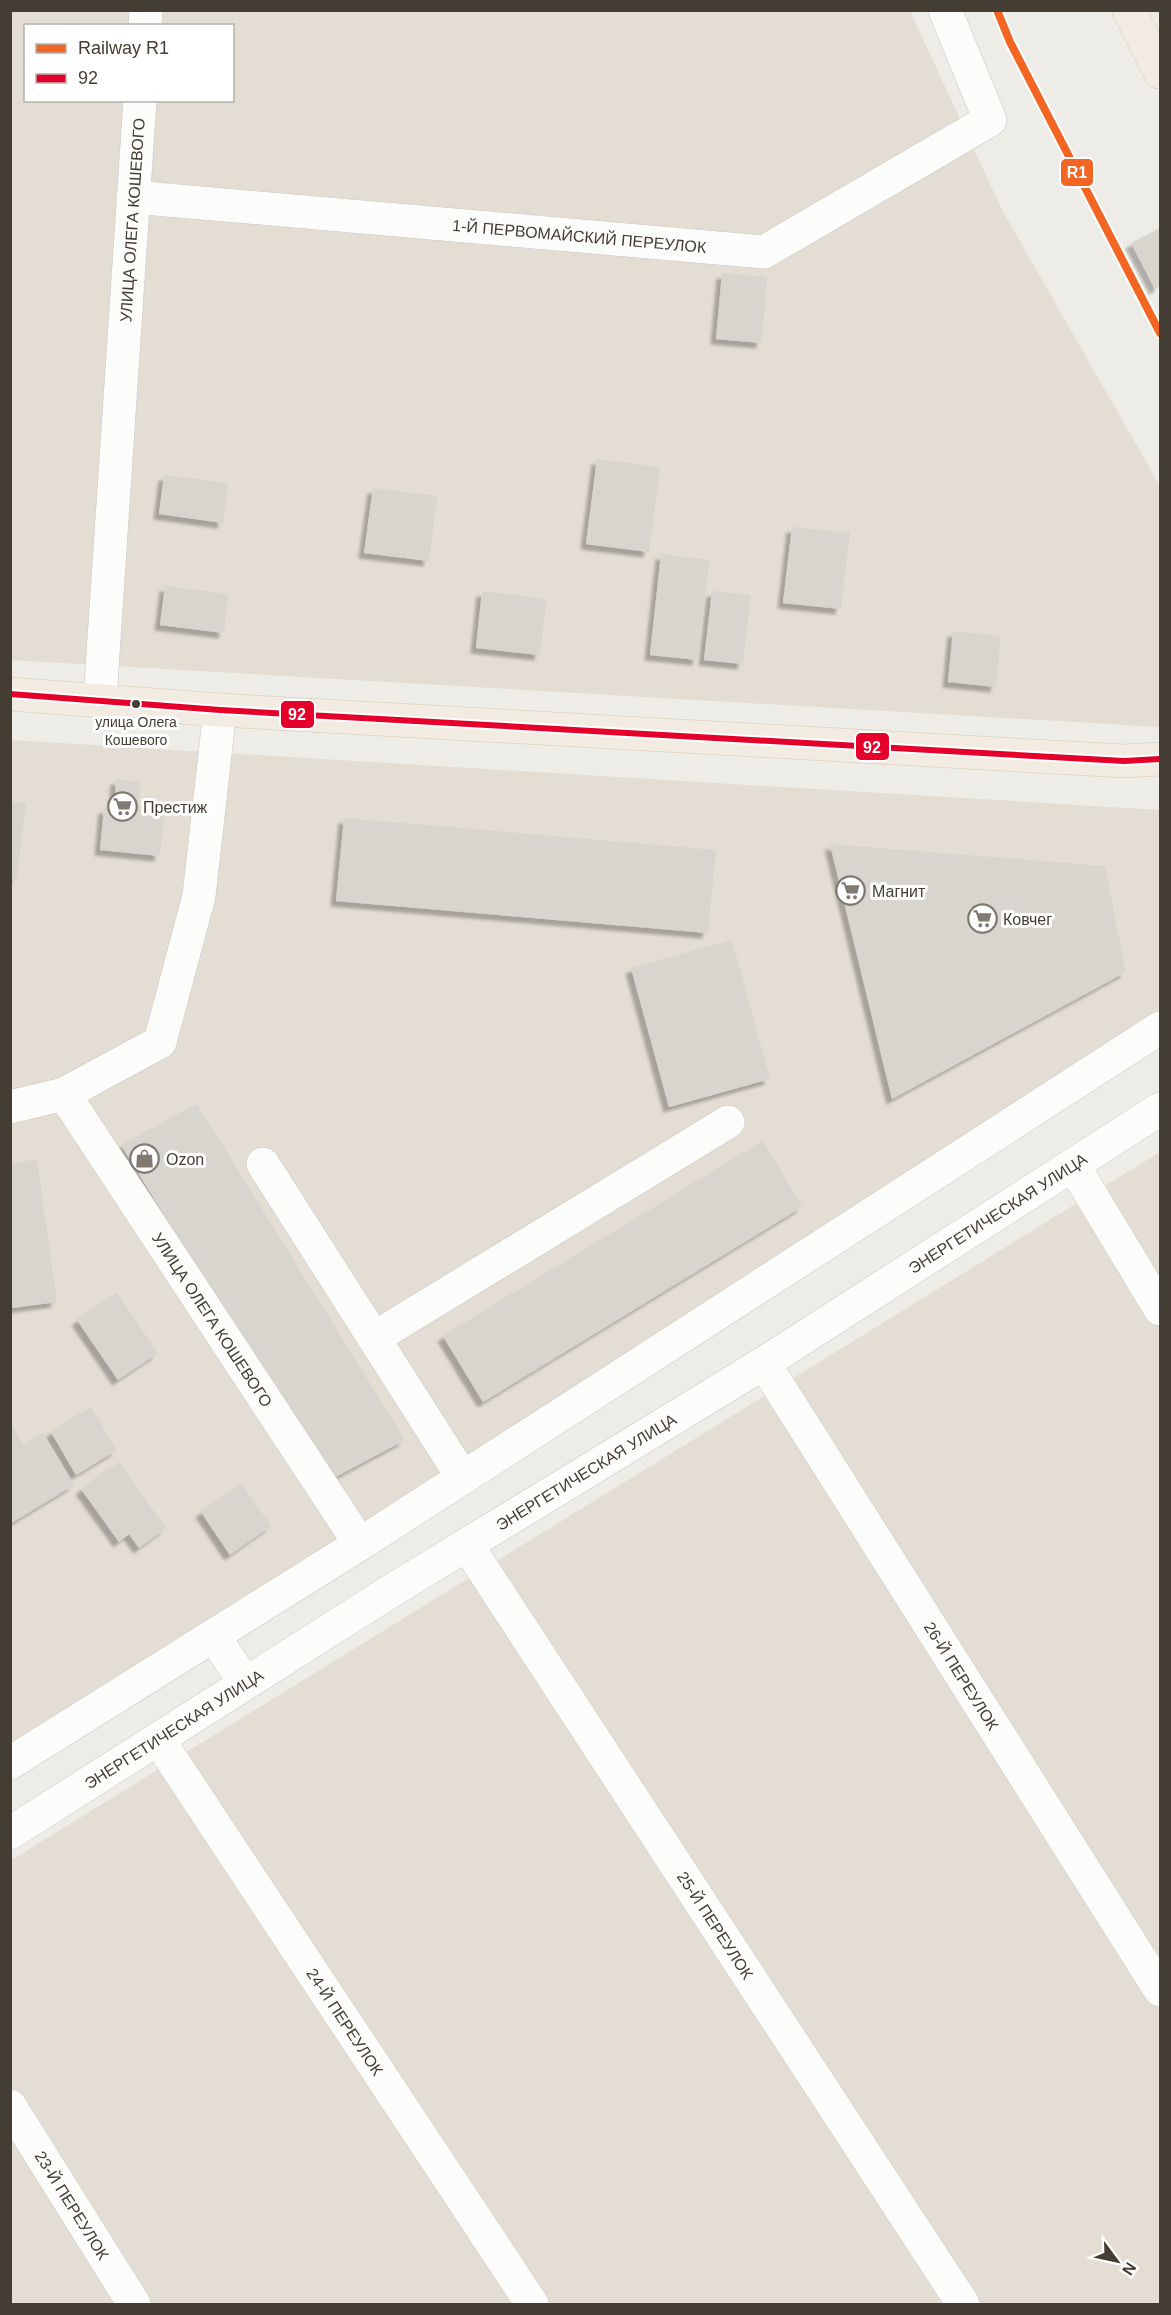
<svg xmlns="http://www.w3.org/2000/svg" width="1171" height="2315" viewBox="0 0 1171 2315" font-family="Helvetica,sans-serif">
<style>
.residential{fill:#e3ddd3;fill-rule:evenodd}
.building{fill:#d8d5cf;filter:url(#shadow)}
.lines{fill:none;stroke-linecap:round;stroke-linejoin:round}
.minor-casing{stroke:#cbc8c3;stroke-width:34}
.major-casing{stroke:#d1c7b3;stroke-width:34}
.minor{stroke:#fcfcfb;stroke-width:33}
.major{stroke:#f1ebe2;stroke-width:33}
.bus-1-casing{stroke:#fff;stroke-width:10}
.bus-1{stroke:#e4002b;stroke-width:6}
.rail-1-casing{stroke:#fff;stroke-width:12}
.rail-1{stroke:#f26522;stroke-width:8}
.bus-dot{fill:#443d33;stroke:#fff;stroke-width:2}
.labels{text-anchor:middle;stroke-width:6;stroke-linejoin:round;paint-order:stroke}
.bus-label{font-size:14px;fill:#443d33;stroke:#fff}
.street-label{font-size:16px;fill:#443d33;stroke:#fff}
.poi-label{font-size:16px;fill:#443d33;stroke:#fff;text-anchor:start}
.line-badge{stroke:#fff;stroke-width:2}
.badge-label{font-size:16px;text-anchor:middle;font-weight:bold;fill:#fff}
</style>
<defs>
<filter id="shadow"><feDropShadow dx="-5.5" dy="5.5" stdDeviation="1.5" flood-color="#0004"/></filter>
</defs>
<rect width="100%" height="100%" fill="#eeece6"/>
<g class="residential">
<path d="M10,11h900l92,199 158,276v241l-1149,-67zM26,26h206v74h-206z"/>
<polygon points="10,740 1160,810 1160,1028 11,1757"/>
<polygon points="1160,1152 1160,2304 11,2304 10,1861"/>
</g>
<g class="building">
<polygon points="1160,228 1160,286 1155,289 1131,243"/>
<polygon points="722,273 767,277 762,343 716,339"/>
<polygon points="597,459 660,467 649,552 586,544"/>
<polygon points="164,475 228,483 223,523 159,514"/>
<polygon points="373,488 437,496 429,561 364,553"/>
<polygon points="792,527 850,533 841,609 783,603"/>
<polygon points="661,554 709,560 698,660 650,655"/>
<polygon points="165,586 228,594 224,633 160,625"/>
<polygon points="482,591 547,599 540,655 476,648"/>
<polygon points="712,591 751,595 743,664 704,660"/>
<polygon points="953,631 1001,636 996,687 948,682"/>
<polygon points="116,779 140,782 138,806 151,807 164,816 160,856 100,850 104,808 114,809"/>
<polygon points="10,802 26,803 17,879 10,878"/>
<polygon points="344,818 716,850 708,933 336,901"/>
<polygon points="830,844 1105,866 1126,972 892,1099"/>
<polygon points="732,940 770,1079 669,1107 631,968"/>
<polygon points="197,1104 405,1440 328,1481 121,1145"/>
<polygon points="763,1141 802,1207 483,1402 443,1336"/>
<polygon points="37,1159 57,1302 12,1308 10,1164"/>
<polygon points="117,1293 158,1353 118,1380 77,1320"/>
<polygon points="91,1407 117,1450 76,1475 51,1432"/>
<polygon points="10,1423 24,1445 43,1433 74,1485 10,1524"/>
<polygon points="119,1462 166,1528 139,1548 129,1534 119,1542 81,1489"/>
<polygon points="242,1484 271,1526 230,1555 201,1512"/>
</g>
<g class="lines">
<defs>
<g id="minor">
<polyline points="145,26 146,10"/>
<path id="s1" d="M133,197l631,55 226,-132 -45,-110"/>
<path id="s2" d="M100,699l40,-599"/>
<path id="s3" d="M64,1094l296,450"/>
<polyline points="10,1107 64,1094 160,1042 199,896 220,710"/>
<polyline points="263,1164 463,1478"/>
<polyline points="1073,1165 1160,1309"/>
<polyline points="374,1338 728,1122"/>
<path id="s4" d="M764,1363l396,627"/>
<path id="s5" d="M467,1545l496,759"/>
<polyline points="214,1636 245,1683"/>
<path id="s6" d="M158,1739l374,565"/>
<polyline points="10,1763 360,1544 1160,1028"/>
<path id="s7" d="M10,1833l381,-242 373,-228 396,-254"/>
<path id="s8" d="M10,2106l124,198"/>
</g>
<g id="major">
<polyline points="1129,10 1160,72"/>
<polyline points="10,694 220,710 1124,761 1160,759"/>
</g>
</defs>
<use href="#minor" class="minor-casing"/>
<use href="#major" class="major-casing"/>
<use href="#minor" class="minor"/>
<use href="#major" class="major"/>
<defs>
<polyline id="bus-1" points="10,694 220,710 1124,761 1160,759"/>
</defs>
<use href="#bus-1" class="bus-1-casing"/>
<use href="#bus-1" class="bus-1"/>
<defs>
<polyline id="rail-1" points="997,10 1010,42 1160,333"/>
</defs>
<use href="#rail-1" class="rail-1-casing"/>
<use href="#rail-1" class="rail-1"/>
</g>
<defs>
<symbol id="supermarket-ring" viewBox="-11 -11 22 22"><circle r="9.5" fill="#fff" stroke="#807a72" stroke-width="1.5"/><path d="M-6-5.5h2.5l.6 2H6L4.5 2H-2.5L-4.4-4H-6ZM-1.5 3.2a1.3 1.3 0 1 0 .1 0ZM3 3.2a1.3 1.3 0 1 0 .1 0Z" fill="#807a72"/></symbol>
<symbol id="shop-ring" viewBox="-11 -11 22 22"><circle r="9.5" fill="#fff" stroke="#807a72" stroke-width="1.5"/><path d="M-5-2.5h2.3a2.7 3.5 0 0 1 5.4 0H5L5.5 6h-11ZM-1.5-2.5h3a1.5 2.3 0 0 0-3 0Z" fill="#807a72"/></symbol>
</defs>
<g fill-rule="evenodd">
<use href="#supermarket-ring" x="106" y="790" width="33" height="33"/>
<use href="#supermarket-ring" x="834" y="874" width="33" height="33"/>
<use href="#supermarket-ring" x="966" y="902" width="33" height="33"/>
<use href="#shop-ring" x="128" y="1142" width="33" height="33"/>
</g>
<circle class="bus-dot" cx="136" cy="704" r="5"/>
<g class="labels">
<g class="bus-label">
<text x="136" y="727">улица Олега<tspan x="136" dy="18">Кошевого</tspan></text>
</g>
<g class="street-label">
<text dy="6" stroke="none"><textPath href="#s2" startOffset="480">УЛИЦА ОЛЕГА КОШЕВОГО</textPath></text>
<text dy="6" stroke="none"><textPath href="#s1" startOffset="448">1-Й ПЕРВОМАЙСКИЙ ПЕРЕУЛОК</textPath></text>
<text dy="6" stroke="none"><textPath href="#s7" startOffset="1166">ЭНЕРГЕТИЧЕСКАЯ УЛИЦА</textPath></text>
<text dy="6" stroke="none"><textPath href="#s3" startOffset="270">УЛИЦА ОЛЕГА КОШЕВОГО</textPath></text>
<text dy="6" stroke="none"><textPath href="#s7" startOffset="680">ЭНЕРГЕТИЧЕСКАЯ УЛИЦА</textPath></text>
<text dy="6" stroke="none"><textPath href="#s4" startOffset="370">26-Й ПЕРЕУЛОК</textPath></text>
<text dy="6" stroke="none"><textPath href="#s7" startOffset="194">ЭНЕРГЕТИЧЕСКАЯ УЛИЦА</textPath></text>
<text dy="6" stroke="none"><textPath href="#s5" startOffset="454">25-Й ПЕРЕУЛОК</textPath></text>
<text dy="6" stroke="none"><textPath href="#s6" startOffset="339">24-Й ПЕРЕУЛОК</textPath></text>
<text dy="6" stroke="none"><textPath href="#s8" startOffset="117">23-Й ПЕРЕУЛОК</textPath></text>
</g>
<g class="poi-label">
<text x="143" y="813">Престиж</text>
<text x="872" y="897">Магнит</text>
<text x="1003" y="925">Ковчег</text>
<text x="166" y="1165">Ozon</text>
</g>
</g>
<g class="line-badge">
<rect x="1060" y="158" width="34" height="29" rx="6" fill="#f26522"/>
<rect x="280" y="700" width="35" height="29" rx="6" fill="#e4002b"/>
<rect x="855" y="732" width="35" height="29" rx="6" fill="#e4002b"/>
</g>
<g class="badge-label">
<text x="1077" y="178">R1</text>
<text x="297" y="720">92</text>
<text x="872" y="753">92</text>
</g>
<rect width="1171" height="2315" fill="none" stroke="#443d33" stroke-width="24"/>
<rect x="24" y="24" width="210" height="78" fill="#ffffff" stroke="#b4b1ad" stroke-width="1.5"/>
<rect x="36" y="44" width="30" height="9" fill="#f26522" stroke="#b4b1ad" stroke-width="1.5"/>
<text x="78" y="54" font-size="18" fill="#443d33">Railway R1</text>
<rect x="36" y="74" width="30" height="9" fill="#e4002b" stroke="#b4b1ad" stroke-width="1.5"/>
<text x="78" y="84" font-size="18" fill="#443d33">92</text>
<g transform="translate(1117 2261) rotate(123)" stroke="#ffffff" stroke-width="4.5" paint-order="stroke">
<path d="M0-4.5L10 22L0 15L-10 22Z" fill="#443d33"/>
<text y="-9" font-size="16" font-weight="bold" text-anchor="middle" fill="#443d33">N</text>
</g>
</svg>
